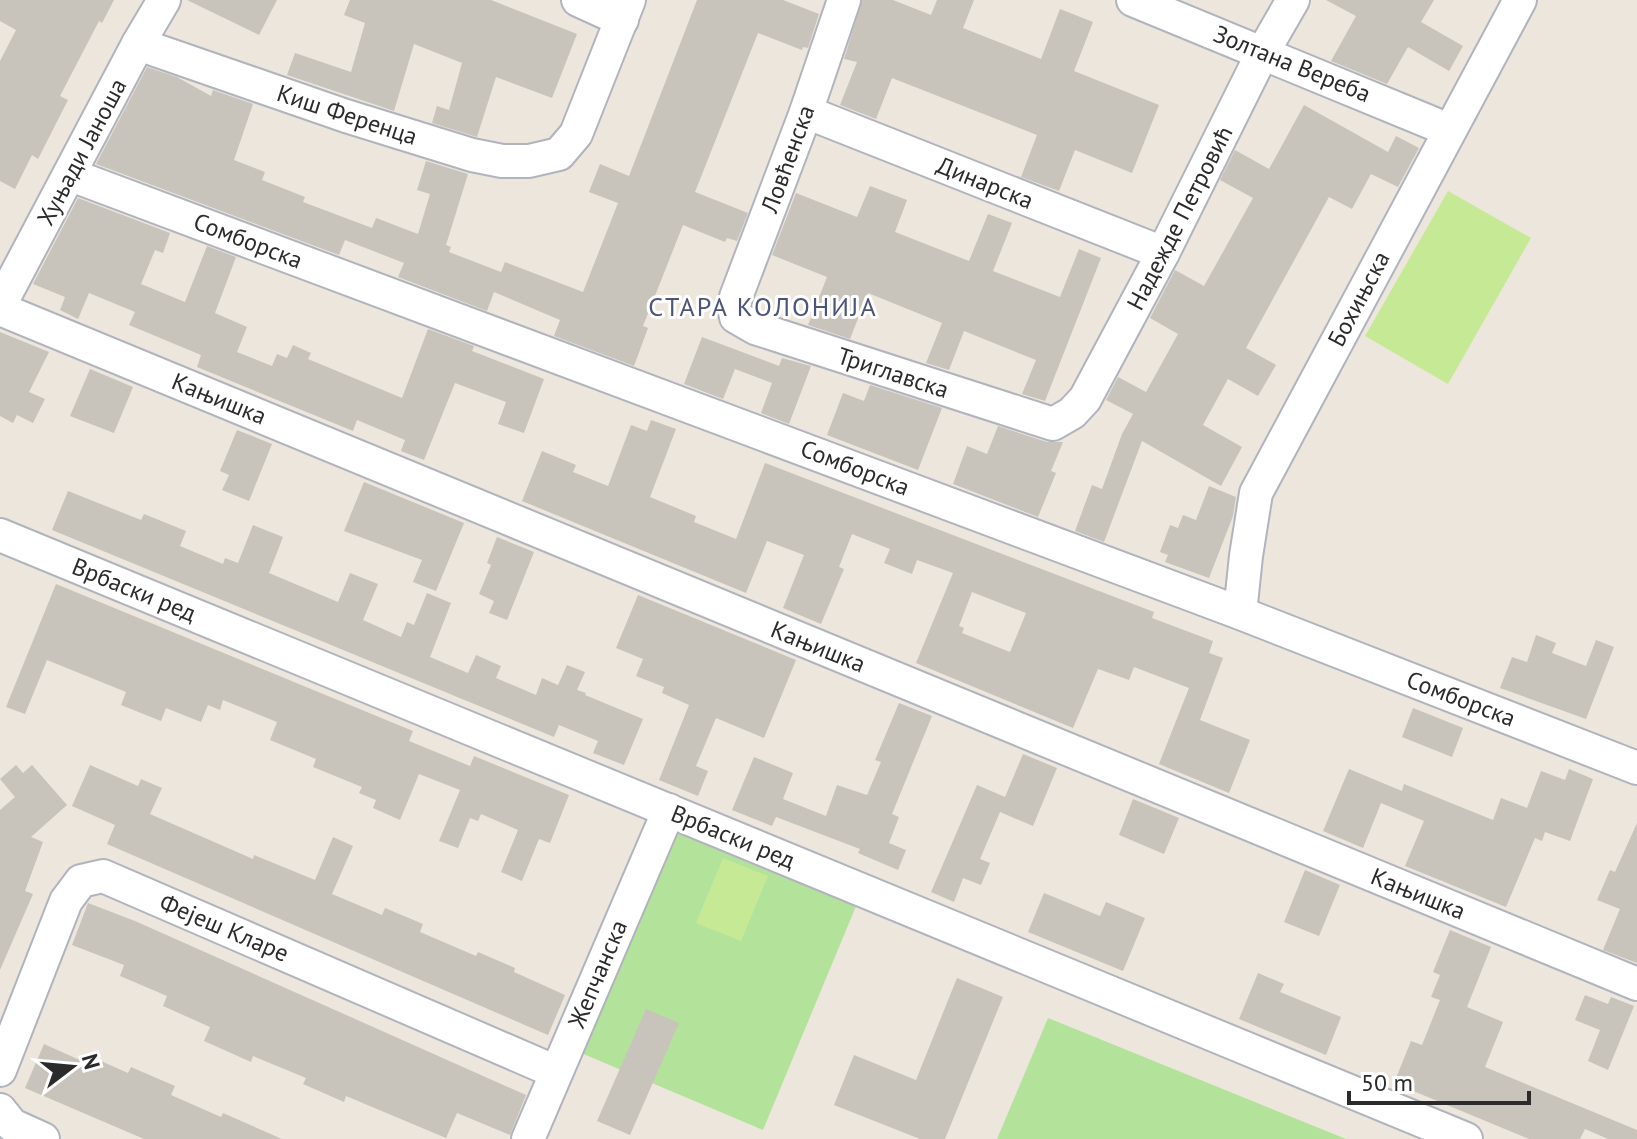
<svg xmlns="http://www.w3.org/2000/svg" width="1637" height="1139" viewBox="0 0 1637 1139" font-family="'PT Sans',sans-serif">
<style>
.green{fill:#b3e29a}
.pitch{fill:#c6e996}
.building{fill:#c8c4bb;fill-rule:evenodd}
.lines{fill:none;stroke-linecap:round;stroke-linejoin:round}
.minor-casing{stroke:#b1b3be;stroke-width:36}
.minor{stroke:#fff;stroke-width:32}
.labels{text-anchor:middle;stroke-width:6;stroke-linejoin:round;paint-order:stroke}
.street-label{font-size:24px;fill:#2b2b2b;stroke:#fff}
.neighbourhood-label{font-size:26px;letter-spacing:2px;fill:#4b547b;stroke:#fff}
</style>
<rect width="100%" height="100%" fill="#ece6dd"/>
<g class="green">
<polygon points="669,820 859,899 763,1130 574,1050"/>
<polygon points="1048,1018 1346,1139 997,1139"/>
</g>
<g class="pitch">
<polygon points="1448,191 1531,238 1448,384 1365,336"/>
<polygon points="723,858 768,876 741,941 696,923"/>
</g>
<g class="building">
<polygon points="0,0 114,0 102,23 99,21 60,96 68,100 38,159 32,155 15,189 0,181 0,61 16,30 0,21"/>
<polygon points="187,0 277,0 259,35"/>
<polygon points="350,0 491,0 577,34 552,98 496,77 477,137 432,123 437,106 449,110 462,63 414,44 394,111 287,75 295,53 351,72 365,23 344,15"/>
<polygon points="697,0 783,0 819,14 808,48 803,47 802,50 758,33 695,192 748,213 737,241 727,238 725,242 683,225 643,326 648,328 634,366 554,336 560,320 494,292 487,311 398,277 404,263 345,240 339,255 96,164 147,67 177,77 211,96 213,90 253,104 234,160 265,172 262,180 305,197 303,202 372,228 376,218 418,234 430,194 417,190 426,161 468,174 446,245 451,247 449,252 501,272 505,262 583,292 618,203 589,192 600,164 629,176"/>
<polygon points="862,0 893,0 931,15 937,0 974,0 963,28 1041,59 1060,9 1093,22 1074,71 1159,105 1132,173 1075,150 1059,191 1021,177 1037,135 892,78 876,119 840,105 857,62 844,59"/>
<polygon points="1326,0 1434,0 1421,22 1463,46 1449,71 1408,47 1387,84 1331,61 1356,16"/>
<polygon points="1304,105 1388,152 1396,136 1419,148 1398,187 1371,174 1352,209 1329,197 1246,348 1276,365 1258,396 1228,379 1203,425 1242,447 1221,486 1142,441 1104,542 1075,531 1092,485 1102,489 1122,434 1133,414 1106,400 1118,377 1146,392 1178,334 1150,318 1175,270 1204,286 1253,198 1220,180 1235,150 1269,169"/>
<polygon points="870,186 907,200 895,232 969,261 988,214 1012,223 993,271 1060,297 1079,249 1101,258 1045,401 1022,394 1036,360 964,331 949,370 926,363 942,323 868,293 850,339 808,325 827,277 772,255 796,193 857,217"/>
<polygon points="78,198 170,233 163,253 155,250 141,284 185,302 207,246 236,257 215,313 247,327 237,352 272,366 277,354 287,358 293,345 311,353 308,359 402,398 428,329 474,346 472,351 544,379 524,433 498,424 506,402 455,383 424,460 401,451 405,440 357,420 353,431 197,367 201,355 129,325 135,312 89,293 78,319 60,310 65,297 33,284"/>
<polygon points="0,332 49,352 29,392 45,399 33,423 17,415 13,423 0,416"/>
<polygon points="702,337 779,366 782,358 811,366 789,424 761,413 772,383 735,369 723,399 684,384"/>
<polygon points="90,369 133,387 114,433 70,416"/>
<polygon points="870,385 942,408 918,470 827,435 843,393 864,401"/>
<path d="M651,420l25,9 -26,68 46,19 -2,6 42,17 29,-76 389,149 -2,6 61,23 -4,12 14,5 -23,62 50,20 -21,53 -70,-29 30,-76 -55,-21 -5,13 -31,-11 -25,59 -157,-65 37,-90 -36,-13 -5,14 -28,-11 6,-14 -38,-15 -13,33 5,2 -23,55 -38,-16 21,-53 -37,-14 -21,52 -224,-92 20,-50 34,14 -3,7 35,14 23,-61 16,6zM972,592l54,21 -16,39 -48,-19 2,-5 -5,-2z"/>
<polygon points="998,426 1047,442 1063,442 1051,471 1056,473 1038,517 953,484 967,446 987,454"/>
<polygon points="237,430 272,444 249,501 222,490 229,475 220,471"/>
<polygon points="364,482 464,523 436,591 413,582 422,560 344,531"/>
<polygon points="1209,486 1236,497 1233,516 1209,578 1165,562 1168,555 1160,552 1170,525 1178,528 1183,515 1196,520"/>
<polygon points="68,491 141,520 144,514 186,531 180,546 223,564 225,558 238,563 253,525 283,537 269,573 338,602 350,573 378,584 363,620 401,637 407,622 414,625 427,593 451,603 430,657 468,673 476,655 501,666 496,678 536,695 542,678 558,685 567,665 585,672 577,690 586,693 585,695 643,719 624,765 593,753 598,741 559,725 554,737 52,530"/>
<polygon points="497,537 534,552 507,620 489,613 494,601 479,594 491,565 487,563"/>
<polygon points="56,584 413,731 409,741 470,766 474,756 569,795 550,843 539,839 522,881 501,872 518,830 481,814 478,821 470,818 458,848 439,841 460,790 419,774 400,820 373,808 376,800 359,793 362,787 313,767 316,759 270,740 277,722 223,700 220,710 208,705 201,722 166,708 161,721 121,705 126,692 47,660 25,714 6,707"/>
<polygon points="638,595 796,660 764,738 716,718 696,766 708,771 698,796 659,780 689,705 662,693 664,687 636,676 643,659 616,648"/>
<polygon points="1536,635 1556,643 1552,653 1586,666 1596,640 1614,647 1586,719 1500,688 1512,657 1527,662"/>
<polygon points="899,703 932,716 892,814 899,817 889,843 906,850 898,870 858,853 860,849 776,817 772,826 732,810 754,757 793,773 783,799 826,816 837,785 867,795 881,762 875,760"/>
<polygon points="1413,708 1463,728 1452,757 1402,737"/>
<polygon points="1023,754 1057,768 1033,826 1000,812 980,859 990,863 981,885 963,878 954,902 931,892 977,785 1005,797"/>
<polygon points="16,765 23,773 32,765 67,805 31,837 43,842 25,891 33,894 0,970 0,810 15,797 0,779"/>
<polygon points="90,765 138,786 141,779 162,788 150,814 253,859 254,855 315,880 333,837 353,846 332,894 382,915 385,908 423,924 420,932 476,956 478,952 515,968 514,972 565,995 548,1035 107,844 115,825 72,806"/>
<polygon points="1349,769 1402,791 1404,784 1493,820 1501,798 1527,808 1541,771 1565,780 1569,769 1593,779 1570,841 1545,832 1542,841 1535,838 1506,907 1405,866 1424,821 1381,803 1363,848 1323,831"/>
<polygon points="1133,799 1179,818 1164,854 1119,835"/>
<polygon points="1637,823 1637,963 1603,950 1620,909 1597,900 1610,870 1615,872"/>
<polygon points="1305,870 1340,885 1319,936 1284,922"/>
<polygon points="1044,893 1100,916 1106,902 1145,918 1123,971 1028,932"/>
<polygon points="88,903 135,921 526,1095 510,1135 457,1113 446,1138 346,1096 344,1102 303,1084 306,1078 253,1056 251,1062 204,1041 210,1027 163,1006 167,996 120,976 124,965 72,945"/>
<polygon points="1450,930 1491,947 1467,1007 1503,1022 1485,1067 1637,1130 1637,1139 1608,1139 1585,1129 1580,1139 1529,1139 1394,1083 1411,1041 1422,1045 1440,1000 1431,997 1440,975 1433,972"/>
<polygon points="1258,973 1284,984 1280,992 1341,1017 1326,1055 1239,1019"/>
<polygon points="957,978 1003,997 945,1139 920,1139 834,1105 854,1055 916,1080"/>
<polygon points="1585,995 1608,1004 1611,997 1634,1006 1608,1070 1588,1061 1600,1030 1575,1020"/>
<polygon points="646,1009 679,1023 630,1135 597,1121"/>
<polygon points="44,1044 82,1061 85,1054 128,1073 131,1067 175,1086 171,1095 221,1117 223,1113 282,1139 144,1139 25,1088"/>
</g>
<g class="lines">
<defs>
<g id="minor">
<polyline points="578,0 622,20"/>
<polyline points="844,0 806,112 736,297 734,307 736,317 755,328 1053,424 1072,413 1085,399 1163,253 1263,52 1293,0"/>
<polyline points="1133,0 1449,130"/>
<polyline points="138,44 346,116 472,155 502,161 529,161 559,154 576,134 629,0"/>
<polyline points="806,112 1163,253"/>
<polyline points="71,175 1240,613 1637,768"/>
<polyline points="0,305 138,44 164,0"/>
<polyline points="0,309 1637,984"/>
<polyline points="0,535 1466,1139"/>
<polyline points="1240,613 1246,556 1256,493 1520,0"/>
<polyline points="0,1070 66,901 81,881 103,876 556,1072"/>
<polyline points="0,1110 12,1125 43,1139"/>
<polyline points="528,1139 669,810"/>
</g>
</defs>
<use href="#minor" class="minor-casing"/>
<use href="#minor" class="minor"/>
</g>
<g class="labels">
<g class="street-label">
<text transform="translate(1292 64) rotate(22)" y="8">Золтана Вереба</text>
<text transform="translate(347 115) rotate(18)" y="8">Киш Ференца</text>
<text transform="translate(82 152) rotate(-62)" y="8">Хуњади Јаноша</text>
<text transform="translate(788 159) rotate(-70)" y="8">Ловћенска</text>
<text transform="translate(985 183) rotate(22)" y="8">Динарска</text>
<text transform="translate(1180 218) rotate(-63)" y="8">Надежде Петровић</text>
<text transform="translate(248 241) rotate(21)" y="8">Сомборска</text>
<text transform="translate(1359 299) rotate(-62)" y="8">Бохињска</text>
<text transform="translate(893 373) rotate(18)" y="8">Триглавска</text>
<text transform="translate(219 399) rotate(22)" y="8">Кањишка</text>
<text transform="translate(855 468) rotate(21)" y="8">Сомборска</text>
<text transform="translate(134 590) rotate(22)" y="8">Врбаски ред</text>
<text transform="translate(818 647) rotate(22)" y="8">Кањишка</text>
<text transform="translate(1461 699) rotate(21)" y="8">Сомборска</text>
<text transform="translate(733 837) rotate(22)" y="8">Врбаски ред</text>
<text transform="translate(1418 894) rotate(22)" y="8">Кањишка</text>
<text transform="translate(224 928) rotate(23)" y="8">Фејеш Кларе</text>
<text transform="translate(598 974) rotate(-67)" y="8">Жепчанска</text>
</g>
<g class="neighbourhood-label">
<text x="763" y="316">СТАРА КОЛОНИЈА</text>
</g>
</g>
<g transform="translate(72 1067) rotate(74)" stroke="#ffffff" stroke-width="6" paint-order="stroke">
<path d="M0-6L14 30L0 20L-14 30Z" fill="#2b2b2b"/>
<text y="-12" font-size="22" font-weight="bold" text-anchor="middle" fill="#2b2b2b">N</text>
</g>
<path d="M1349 1091v12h180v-12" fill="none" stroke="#2b2b2b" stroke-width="4"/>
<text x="1361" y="1091" font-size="24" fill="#2b2b2b" stroke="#ffffff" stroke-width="6" paint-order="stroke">50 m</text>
</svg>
